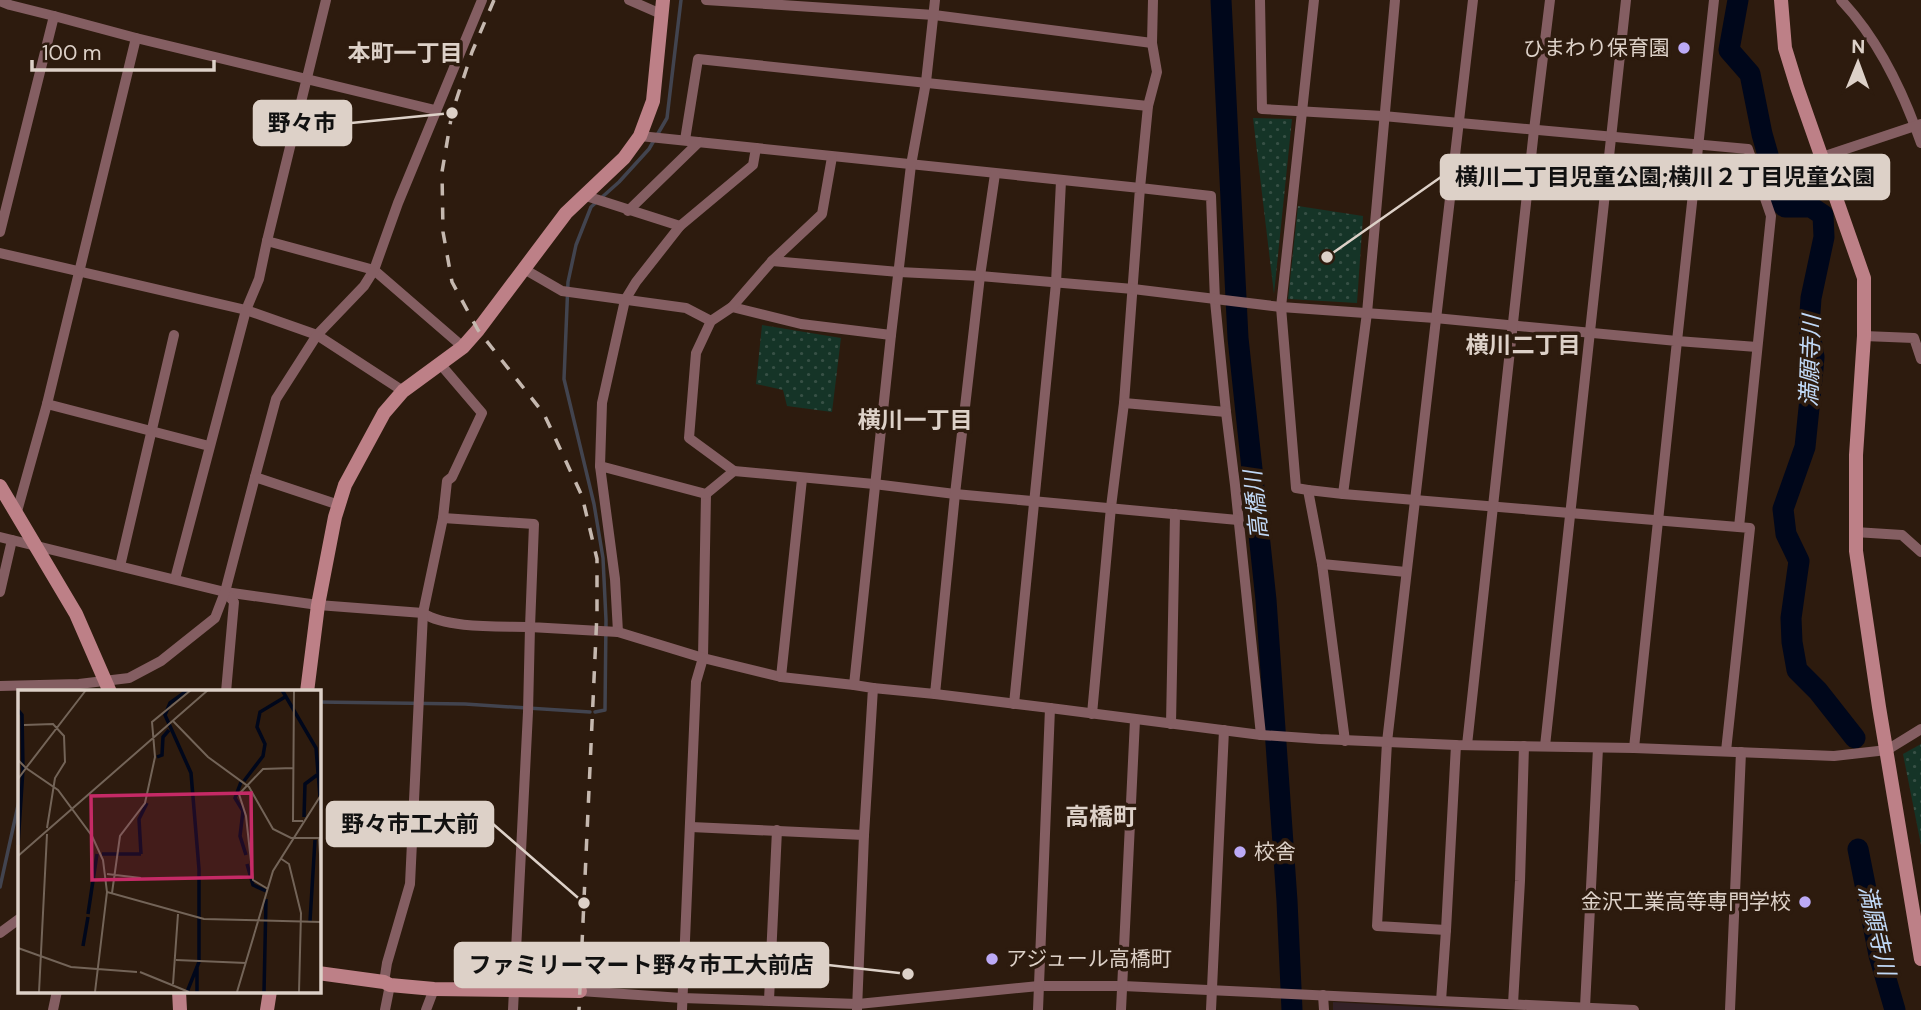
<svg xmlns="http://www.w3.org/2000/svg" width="1921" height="1010" viewBox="0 0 1921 1010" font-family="'DM Sans','Noto Sans JP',sans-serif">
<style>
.education{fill:#332127}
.green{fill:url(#green-dots)}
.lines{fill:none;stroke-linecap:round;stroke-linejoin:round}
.stream{stroke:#42444f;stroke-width:3.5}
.river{stroke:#00071b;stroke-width:21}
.street{stroke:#845e62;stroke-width:10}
.secondary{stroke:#bd8087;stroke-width:14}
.rail{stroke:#c5b8af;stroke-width:3.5;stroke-dasharray:12 12;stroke-linecap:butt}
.poi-dot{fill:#bcaaf6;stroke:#2d1b0e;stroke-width:2.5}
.labels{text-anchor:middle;stroke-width:7;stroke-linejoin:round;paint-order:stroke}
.poi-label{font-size:21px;fill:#ddd1c8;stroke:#2d1b0e;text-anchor:end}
.neighbourhood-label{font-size:23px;font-weight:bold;fill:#ddd1c8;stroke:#2d1b0e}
.water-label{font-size:23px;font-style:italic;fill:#c1d9f7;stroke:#2d1b0e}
.quarter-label{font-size:24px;font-weight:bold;fill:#ddd1c8;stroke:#2d1b0e}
.inset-river{fill:none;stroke:#00071b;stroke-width:3.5}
.inset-road{fill:none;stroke:#736458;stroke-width:2}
.view{fill:#c52a66;fill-opacity:0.15;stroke:#c52a66;stroke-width:3.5}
.inset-edge{fill:none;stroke:#ddd1c8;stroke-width:3.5}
.leader{fill:none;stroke:#ddd1c8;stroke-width:2.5}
.callout-dot{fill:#ddd1c8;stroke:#2d1b0e;stroke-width:2.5}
.callout{fill:#ddd1c8;stroke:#ddd1c8;stroke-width:2.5}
.callout-label{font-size:23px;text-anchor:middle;font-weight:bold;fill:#111}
</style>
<defs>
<pattern id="green-dots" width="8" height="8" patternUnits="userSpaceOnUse" patternTransform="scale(1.75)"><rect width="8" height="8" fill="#153427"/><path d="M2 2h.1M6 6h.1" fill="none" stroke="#375045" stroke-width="1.8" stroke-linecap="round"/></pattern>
</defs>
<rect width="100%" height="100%" fill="#2d1b0e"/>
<polygon class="education" points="1333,1002 1473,1010 1333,1010"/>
<g class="green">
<polygon points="1253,118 1292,119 1274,294"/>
<polygon points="1298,206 1363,216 1357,303 1288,299"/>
<polygon points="762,325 841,338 832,412 787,406 783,390 756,384"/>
<polygon points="1921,744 1921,845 1903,754"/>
</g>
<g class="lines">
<g class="stream">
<polyline points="318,702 465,704 590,712"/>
<polyline points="595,712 605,710 606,620 603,558 594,504 564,379 568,282 576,245 591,207 619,182 649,149 667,118 681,0"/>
<polyline points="0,887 19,801"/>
</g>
<g class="river">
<polyline points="1221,0 1238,338 1266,600 1287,901 1292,1010"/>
<polyline points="1738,0 1729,50 1750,74 1762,134 1782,204 1785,207 1811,207 1823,215 1824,237 1811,298 1809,327 1814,357 1813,369 1805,447 1783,509 1786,534 1799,561 1791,618 1792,642 1797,670 1818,691 1855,738"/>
<polyline points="1858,849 1879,955 1895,1010"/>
</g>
<g class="street">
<polyline points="326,0 267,241 374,270 463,347"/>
<polyline points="629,0 661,14"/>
<polyline points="706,0 934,15 1152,43"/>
<polyline points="1153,0 1152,43 1157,72 1148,106 1140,188 1211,196 1215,301 1226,412 1235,485 1261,735"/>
<polyline points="1260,0 1262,109 1383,116 1748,149 1771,216 1739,527"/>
<polyline points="1314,0 1281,307 1296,488 1308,490 1322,564 1345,741"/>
<polyline points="1395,0 1367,313 1343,494 1750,528 1726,751"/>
<polyline points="1714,0 1677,341 1757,347"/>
<path d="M1841,0c38,40 62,91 80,143"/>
<polyline points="0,1 10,5 54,16"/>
<polyline points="640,136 1140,188 1124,403 1111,507 1092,714"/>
<polyline points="685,140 698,59 1148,106"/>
<polyline points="1822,157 1921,124"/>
<polyline points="995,174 980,276 1133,289 1281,307 1435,318 1677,341 1634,748 1834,756 1887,750 1921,729"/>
<polyline points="583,195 680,226"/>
<polyline points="628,211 699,142"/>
<polyline points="0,232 54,16 136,38 435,110"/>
<polyline points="0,253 246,310 317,335 403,391"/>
<polyline points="772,261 822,214 832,157"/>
<polyline points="524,269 562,291 686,308 711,321"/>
<polyline points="732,307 801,324 891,335"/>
<polyline points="1864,336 1914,338 1921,359"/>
<polyline points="1124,403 1226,412"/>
<polyline points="47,404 209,446"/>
<polyline points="600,466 602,403 625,300 636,282 680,226 753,165 756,148"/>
<polyline points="734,471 874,484 955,494 1238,520"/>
<polyline points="255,477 276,399 317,335 364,286 374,270 398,203 482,0"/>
<polyline points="1308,490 1343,494"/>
<polyline points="706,494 703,658 781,677 854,685"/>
<polyline points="16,515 47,404 136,38"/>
<polyline points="443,518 534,524 530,627 618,632 615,579 600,466 706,494 734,471 689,438 696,353 711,321 732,307 772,261 899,272 980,276 955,494 935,694 873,688"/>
<polyline points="1855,532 1902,535 1921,552"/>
<path d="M0,537l225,55 93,13 105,8c24,16 78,13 107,14l-2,85 -15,298"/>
<polyline points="1322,564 1406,572"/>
<polyline points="120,566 174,335"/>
<polyline points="175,579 246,310 259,279 267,241"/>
<polyline points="0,592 12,540"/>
<polyline points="225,592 234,602 226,692"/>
<polyline points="618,632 703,658 696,682 682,1010"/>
<polyline points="781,677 802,479"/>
<polyline points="0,686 79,684 129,678 161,661 215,618 225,592 255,477 339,505"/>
<polyline points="935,694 1050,708"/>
<polyline points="1014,704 1056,283 1061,181"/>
<polyline points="1171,724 1175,514"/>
<polyline points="1467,745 1534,130 1550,0"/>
<polyline points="1545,746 1626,0"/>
<polyline points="691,827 864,835"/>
<polyline points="1446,930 1456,745"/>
<polyline points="0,933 19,919"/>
<polyline points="384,982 387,963 410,884 423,613 443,518 447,481 452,477 482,413 441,365"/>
<polyline points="580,991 682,998 858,1004 1039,986 1123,986 1634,1010"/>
<polyline points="1323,995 1324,1010"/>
<polyline points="769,1000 777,830"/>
<polyline points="1441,1001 1446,930 1377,926 1387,742 1473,0"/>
<polyline points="1513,1004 1520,881 1524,746"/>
<polyline points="1585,1007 1598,748"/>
<polyline points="53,1010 57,991"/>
<polyline points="385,1010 390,985"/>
<polyline points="426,1010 434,989"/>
<polyline points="857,1010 864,835 873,688 854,685 891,335 911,165 926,82 935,0"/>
<polyline points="1038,1010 1050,708 1261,735 1320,739 1456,745 1634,748"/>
<polyline points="1121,1010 1135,720"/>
<polyline points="1211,1010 1224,730"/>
<polyline points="1730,1010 1741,752"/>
</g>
<g class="secondary">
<polyline points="1781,0 1785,48 1797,87 1864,278 1864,336 1856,455 1856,551 1879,707 1921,959"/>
<polyline points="0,486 76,614 110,692"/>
<polyline points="307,692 318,605 335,517 345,485 384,413 403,391 463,347 478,330 566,213 624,158 640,136 653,101 663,0"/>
<polyline points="318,973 384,982 390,985 434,989 580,991"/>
<polyline points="179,991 180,1010"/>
<polyline points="267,1010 270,991"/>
</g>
<polyline class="rail" points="494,0 472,52 452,113 442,172 443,232 452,282 478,330 544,414 582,496 597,559 597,613 579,1010"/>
</g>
<g class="poi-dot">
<circle cx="1684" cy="48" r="7"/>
<circle cx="1240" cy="852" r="7"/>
<circle cx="1805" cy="902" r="7"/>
<circle cx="992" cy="959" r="7"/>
</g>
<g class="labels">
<g class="poi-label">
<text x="1670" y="55">ひまわり保育園</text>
<text x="1254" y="859" text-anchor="start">校舎</text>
<text x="1791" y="909">金沢工業高等専門学校</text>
<text x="1006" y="966" text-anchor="start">アジュール高橋町</text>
</g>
<g class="neighbourhood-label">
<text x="405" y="61">本町一丁目</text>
<text x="1523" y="353">横川二丁目</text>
<text x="915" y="428">横川一丁目</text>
</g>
<g class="water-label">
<text transform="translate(1810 361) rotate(-88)" y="8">満願寺川</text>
<text transform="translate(1256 505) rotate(-96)" y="8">高橋川</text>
<text transform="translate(1877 930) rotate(77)" y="8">満願寺川</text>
</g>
<g class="quarter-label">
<text x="1101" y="825">高橋町</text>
</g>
</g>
<g transform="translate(18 690)">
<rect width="303" height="303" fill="#2d1b0e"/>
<path class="inset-river" d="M264,0l34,58 5,61M0,20l4,5 1,54 -5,76M139,67l5,-2 1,-18 6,-7M226,91l19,-25 2,-12 -8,-17 3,-15 25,-15M223,92l-6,16 8,13 -3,25 6,19M286,127l1,-33 12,-9M84,164h39M123,164l-2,-35 8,-16M229,174l6,21 13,6M70,224l9,-60M292,231l5,-81M65,256l5,-29M179,276v26M169,302l12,-30v-93l-8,-96 -26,-58 5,-12 18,-13M246,302l2,-93"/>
<path class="inset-road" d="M68,0l-60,78 32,22 34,46 11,24 4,32 97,27 117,3M276,0l-1,131h10M155,31l35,36 41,30 24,42 18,9h30M6,35l29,-1 11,12 1,26 -10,16 -8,50M0,70l8,8 -8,11M301,148l2,32M0,166l190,-166M262,168l9,6 12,49 -2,79M89,184l34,4M250,199l-15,-9 -7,-64 -7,-22 24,-25 30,-1M94,203l8,-57 25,-33 10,-46 -3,-35 39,-32M0,258l53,19 66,5M158,270l70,3M122,282l49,20M155,294l5,-70M21,302l8,-158M77,302l12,-100M219,302l36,-121 48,-76"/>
<path class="view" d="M233,103l1,84 -160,3 -1,-84z"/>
<rect width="303" height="303" class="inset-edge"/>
</g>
<path class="leader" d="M452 113L351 123M1327 257L1441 177M584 903L493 824M908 974L828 965"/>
<g class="callout-dot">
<circle cx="452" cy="113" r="7"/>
<circle cx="1327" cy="257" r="7"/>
<circle cx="584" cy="903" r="7"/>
<circle cx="908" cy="974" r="7"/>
</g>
<g class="callout">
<rect x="254" y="101" width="97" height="44" rx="7"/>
<rect x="1441" y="155" width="448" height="44" rx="7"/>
<rect x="327" y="802" width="166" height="44" rx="7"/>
<rect x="455" y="943" width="373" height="44" rx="7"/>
</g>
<g class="callout-label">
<text x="302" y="131">野々市</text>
<text x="1665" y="185">横川二丁目児童公園;横川２丁目児童公園</text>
<text x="410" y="832">野々市工大前</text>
<text x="641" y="973">ファミリーマート野々市工大前店</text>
</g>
<g transform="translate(1858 63) rotate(1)" stroke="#2d1b0e" stroke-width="5" paint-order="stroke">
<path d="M0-5L12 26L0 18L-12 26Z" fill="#ddd1c8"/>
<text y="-10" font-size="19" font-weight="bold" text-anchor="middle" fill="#ddd1c8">N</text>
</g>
<path d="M32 60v10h182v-10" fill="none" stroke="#ddd1c8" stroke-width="3.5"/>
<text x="42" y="60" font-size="21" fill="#ddd1c8" stroke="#2d1b0e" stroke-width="5" paint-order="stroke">100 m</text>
</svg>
